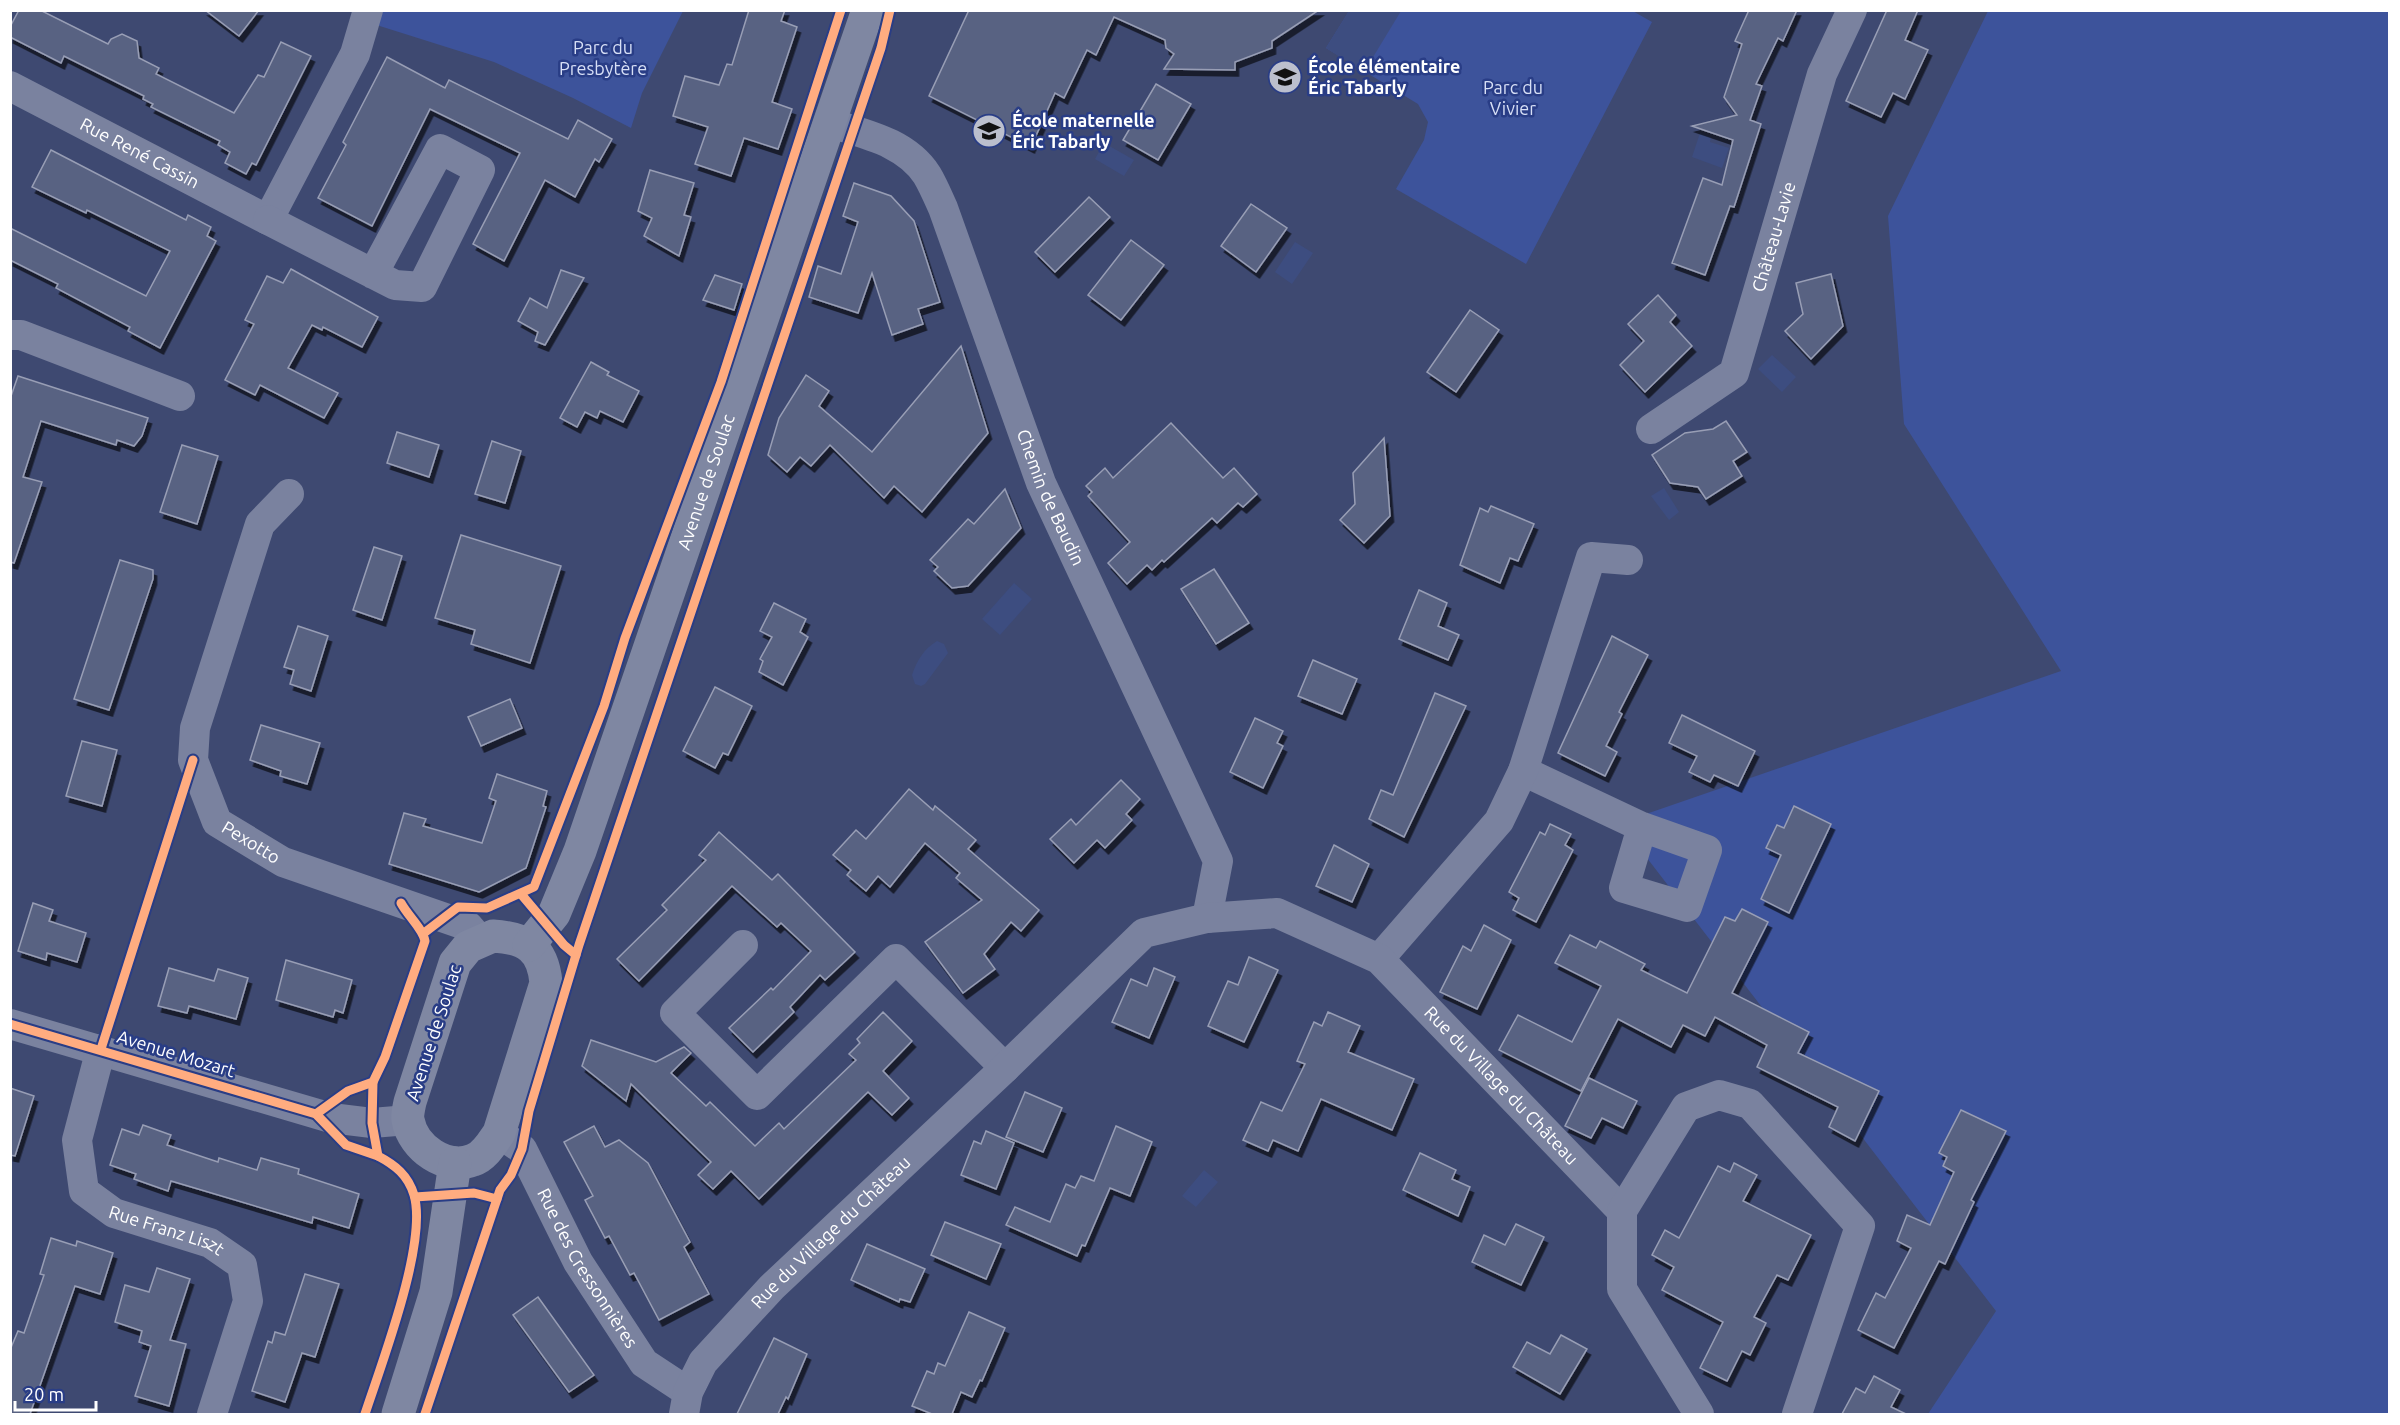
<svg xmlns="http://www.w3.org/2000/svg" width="2400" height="1425" viewBox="0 0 2400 1425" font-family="Ubuntu,sans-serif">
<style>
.green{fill:#3d539b}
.water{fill:#3d4d80}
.building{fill:#596282;stroke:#989eb5;stroke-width:1.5;filter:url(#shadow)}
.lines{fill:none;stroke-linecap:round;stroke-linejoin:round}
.minor{stroke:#7a829f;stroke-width:30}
.secondary{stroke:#7f87a2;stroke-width:33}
.cycleway-casing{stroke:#293d86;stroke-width:13}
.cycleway{stroke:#ffac80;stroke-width:9}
.labels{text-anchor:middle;stroke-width:5;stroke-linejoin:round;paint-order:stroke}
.park-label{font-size:18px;fill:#d7dff6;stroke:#293d86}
.poi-label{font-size:18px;font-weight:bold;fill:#fff;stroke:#293d86;text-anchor:start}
.street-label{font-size:18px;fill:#fff;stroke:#293d86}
</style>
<defs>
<filter id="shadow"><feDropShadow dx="3.5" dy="6" stdDeviation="0" flood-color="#0009"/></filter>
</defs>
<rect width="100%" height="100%" fill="#3e4971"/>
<g class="green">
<polygon points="373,10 683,11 642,93 631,128 573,98 494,62 367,22"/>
<polygon points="1631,10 1652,22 1526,264 1396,189 1424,140 1428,122 1418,104 1326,48 1349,11"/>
<polygon points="1988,11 2389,11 2389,1414 1928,1414 1996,1311 1620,823 2061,671 1904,424 1888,216"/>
</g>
<g class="water">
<polygon points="1349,11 1401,11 1364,72 1326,48"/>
<polygon points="1700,133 1711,137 1710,142 1729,148 1722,168 1692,157"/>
<polygon points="1104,143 1134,160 1124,176 1095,159"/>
<polygon points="1295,242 1313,253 1292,284 1275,272"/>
<polygon points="1772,355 1796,377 1782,392 1758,369"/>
<polygon points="1664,488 1679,512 1669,520 1651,496"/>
<polygon points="1014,583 1032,599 1000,635 982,619"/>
<path d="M937,641l7,3 4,9 -23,31 -4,2 -6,-2 -3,-9c5,-15 12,-26 25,-34z"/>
<polygon points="1204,1170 1218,1182 1196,1207 1182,1196"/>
</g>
<g class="building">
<polygon points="19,10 40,10 108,44 111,39 122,34 137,41 139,58 159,68 156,74 234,113 258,75 264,77 281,42 311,56 256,165 252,163 246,174 225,163 230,152 218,145 220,141 151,107 153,104 143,99 144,96 64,56 61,63 10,37 10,27"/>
<polygon points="205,10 259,10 239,36"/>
<polygon points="749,10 785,10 781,21 797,27 772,102 792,109 778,149 744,138 731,176 695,164 708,127 673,116 685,76 719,85 727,64 732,65"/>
<polygon points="969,10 1319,10 1272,41 1272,48 1235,62 1235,70 1164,69 1174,54 1166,48 1165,40 1114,17 1096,55 1087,50 1064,98 1055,93 1031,147 929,96"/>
<polygon points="1749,10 1797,10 1783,41 1778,38 1756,84 1762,86 1750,120 1761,124 1734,207 1730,206 1705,275 1672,263 1703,178 1722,185 1733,140 1692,126 1737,115 1724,97 1742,44 1735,41"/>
<polygon points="1887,10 1918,10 1905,40 1928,50 1905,99 1893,93 1881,117 1846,101"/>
<polygon points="387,57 445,88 449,80 568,139 578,120 612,139 599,162 595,159 575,197 545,180 504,261 473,244 520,153 430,109 372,226 318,198 346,145 343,142"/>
<polygon points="1156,84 1191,104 1158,160 1123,140"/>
<polygon points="51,150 186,220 188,215 211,227 207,236 216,241 160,348 128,331 130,327 56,288 58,284 10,260 10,228 146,296 170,251 87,210 86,213 32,187"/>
<polygon points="650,170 694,183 684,215 691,217 679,256 644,236 652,218 638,211"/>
<polygon points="854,183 891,196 914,221 940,302 918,309 923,324 892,335 872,273 858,313 809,297 818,266 841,274 858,222 843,216"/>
<polygon points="1089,197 1110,217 1055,272 1035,252"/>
<polygon points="1251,204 1287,228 1256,272 1221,246"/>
<polygon points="1131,240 1164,265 1121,320 1088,295"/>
<polygon points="291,269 378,317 362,347 323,327 322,330 312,325 288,368 338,393 324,418 260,385 255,395 225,380 254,324 245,320 267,276 283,283"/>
<polygon points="561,270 584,278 545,345 535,341 538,332 518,321 530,298 547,308"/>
<polygon points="1831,274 1843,326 1811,359 1785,331 1803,314 1796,283"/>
<polygon points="715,275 742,284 734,310 703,300"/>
<polygon points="1658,295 1676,315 1670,322 1692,346 1645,392 1620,365 1644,341 1628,324"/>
<polygon points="1470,310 1499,330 1456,392 1427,372"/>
<polygon points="961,346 988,433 922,512 894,486 884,498 830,445 811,466 800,457 787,472 768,455 779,418 806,375 829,391 819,406 872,452"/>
<polygon points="591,362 609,372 607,375 639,391 623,422 600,411 597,418 585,412 577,427 560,418"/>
<polygon points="18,376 148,418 142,436 134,446 117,440 116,445 41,421 23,477 42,482 14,563 10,562 10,399"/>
<polygon points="1726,421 1747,452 1733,461 1742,476 1706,499 1698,487 1670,483 1652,455 1685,433 1713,429"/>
<polygon points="1171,423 1223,478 1234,468 1257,494 1243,507 1238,503 1217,523 1212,518 1164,562 1162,560 1152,570 1147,565 1127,584 1108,563 1130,542 1088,496 1092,492 1086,486 1105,468 1113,478"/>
<polygon points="397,432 439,445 429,477 387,463"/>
<polygon points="1384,438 1390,516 1364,543 1340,520 1355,504 1353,473"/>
<polygon points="492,441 521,451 505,503 475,494"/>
<polygon points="182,445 218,456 197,524 160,512"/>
<polygon points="1005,489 1021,528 968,586 952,588 934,571 938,567 930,560 968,519 974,524"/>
<polygon points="1491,506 1534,524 1518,561 1510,558 1500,583 1460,565 1480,508 1488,512"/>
<polygon points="461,535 561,566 530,663 471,644 475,630 435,618"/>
<polygon points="374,547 402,556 382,620 353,610"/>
<polygon points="120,560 153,570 153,579 109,710 74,699"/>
<polygon points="1214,569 1249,623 1216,644 1181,589"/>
<polygon points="1419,590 1447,603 1438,626 1459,635 1448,660 1399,639"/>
<polygon points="774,603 806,619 800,632 808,637 783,685 759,672 763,661 760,659 772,637 760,631"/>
<polygon points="298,626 328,636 311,691 290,684 294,670 284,667"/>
<polygon points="1612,636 1648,655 1619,712 1622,714 1606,746 1617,752 1605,776 1558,753"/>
<polygon points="1313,660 1357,679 1342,714 1298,696"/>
<polygon points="715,687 752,706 728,755 723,753 715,768 683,751"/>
<polygon points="1435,693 1466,706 1404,837 1369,819 1381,790 1393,795"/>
<polygon points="510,699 522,728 481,746 468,717"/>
<polygon points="1682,715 1755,751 1738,786 1714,775 1710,782 1689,772 1697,756 1669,743"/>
<polygon points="1255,718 1283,731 1277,743 1283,746 1263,788 1230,772"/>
<polygon points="261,725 320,743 307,784 280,776 281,771 250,760"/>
<polygon points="82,741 117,750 102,806 66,796"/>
<polygon points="497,774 547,791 543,806 546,807 526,868 479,892 389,864 404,813 426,819 423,826 482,843 496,801 489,798"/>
<polygon points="1121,780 1140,799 1126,814 1132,820 1105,848 1097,840 1074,863 1050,839 1071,819 1076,825"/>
<polygon points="909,789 933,810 935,806 976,840 968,849 1039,910 1021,931 1011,922 984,954 995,969 963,993 925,942 982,900 956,878 960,873 925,843 890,887 878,876 866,891 847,875 851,870 833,855 856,830 866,839"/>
<polygon points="1794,806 1831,824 1789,913 1761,899 1781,855 1766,848 1777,825 1784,828"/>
<polygon points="1550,824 1571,834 1565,845 1573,850 1536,922 1513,910 1519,898 1509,892 1540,832 1545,835"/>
<polygon points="719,832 772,880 778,874 855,952 825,980 820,975 790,1007 794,1012 753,1052 729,1028 771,988 773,990 811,951 781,923 777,927 732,886 639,981 617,959 667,910 662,905 706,860 699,855"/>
<polygon points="1334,845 1369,864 1352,902 1316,886"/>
<polygon points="33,903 53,910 49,921 86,933 77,962 47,953 46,960 18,951"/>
<polygon points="1742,909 1768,922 1732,993 1809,1032 1798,1053 1879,1091 1855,1141 1829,1127 1838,1107 1757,1067 1767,1045 1715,1017 1705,1036 1683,1025 1671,1047 1618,1019 1581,1091 1499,1050 1518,1015 1572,1042 1601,986 1555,963 1570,935 1596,948 1600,941 1645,964 1641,970 1687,993 1725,917 1735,921"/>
<polygon points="1484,925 1511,940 1477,1009 1440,992 1463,946 1471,951"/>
<polygon points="1249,957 1278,970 1244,1042 1208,1026 1228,981 1238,985"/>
<polygon points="286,960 352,980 343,1013 335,1010 333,1017 276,1000"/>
<polygon points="169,968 214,981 218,969 248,978 236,1019 189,1006 187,1013 158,1006"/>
<polygon points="1154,968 1175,977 1149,1038 1112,1022 1131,979 1147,986"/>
<polygon points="883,1012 912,1041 883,1071 909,1098 892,1115 868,1092 759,1199 731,1171 713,1189 698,1175 711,1162 631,1084 626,1101 582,1066 591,1040 656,1062 684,1047 691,1053 671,1073 706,1106 710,1102 755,1146 779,1123 784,1129 856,1060 849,1054 860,1043 857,1039"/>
<polygon points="1328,1012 1360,1026 1348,1052 1414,1079 1392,1130 1321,1099 1298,1151 1273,1140 1268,1151 1243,1140 1261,1102 1282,1111 1305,1064 1297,1061 1314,1022 1322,1026"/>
<polygon points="1589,1078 1637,1101 1623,1128 1602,1118 1591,1138 1565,1126"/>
<polygon points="10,1088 34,1096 15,1156 10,1155"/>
<polygon points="1025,1092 1062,1108 1043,1152 1006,1137"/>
<polygon points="1961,1110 2006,1131 1971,1200 1974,1202 1945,1264 1939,1261 1894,1348 1858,1330 1876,1293 1885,1298 1911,1248 1897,1241 1907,1215 1930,1225 1954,1172 1943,1166 1947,1157 1939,1153"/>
<polygon points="143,1125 171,1135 167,1145 218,1162 219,1158 257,1170 261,1158 299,1169 298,1174 359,1194 349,1228 313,1217 312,1223 171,1181 168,1191 134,1179 136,1174 110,1165 122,1129 139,1135"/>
<polygon points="594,1126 605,1147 619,1140 648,1163 690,1242 684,1247 709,1294 659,1320 634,1273 630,1275 609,1236 605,1238 585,1200 593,1196 564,1142"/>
<polygon points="1116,1126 1152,1142 1130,1196 1110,1188 1085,1246 1082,1245 1077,1256 1006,1225 1015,1207 1050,1222 1066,1184 1075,1188 1081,1176 1094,1181"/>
<polygon points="986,1131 1014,1143 996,1189 961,1175 974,1141 981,1144"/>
<polygon points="1420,1153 1456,1170 1452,1179 1470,1187 1458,1216 1403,1190"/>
<polygon points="1734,1163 1757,1175 1743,1201 1811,1235 1788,1280 1777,1275 1754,1317 1766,1323 1750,1355 1742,1351 1727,1381 1700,1368 1723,1322 1662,1290 1674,1267 1652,1255 1665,1230 1679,1238 1718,1166 1730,1172"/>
<polygon points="945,1222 1001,1244 986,1279 931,1255"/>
<polygon points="1516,1224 1544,1237 1521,1285 1472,1262 1484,1235 1505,1245"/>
<polygon points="51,1238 76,1246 77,1241 113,1253 100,1294 75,1286 30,1414 10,1414 10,1350 18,1331 24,1333 44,1275 40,1274"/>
<polygon points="867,1244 925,1269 910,1302 900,1299 899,1302 851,1280"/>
<polygon points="157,1268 190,1279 170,1340 186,1344 169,1406 135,1396 151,1346 139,1342 142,1331 115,1322 125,1285 149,1292"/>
<polygon points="305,1274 339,1284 315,1357 302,1353 285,1402 252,1391 268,1341 272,1343 275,1332 285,1335"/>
<polygon points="538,1297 594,1375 569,1392 513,1315"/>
<polygon points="969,1312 1005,1328 982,1381 980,1380 972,1397 961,1392 952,1414 932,1414 912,1406 927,1371 934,1374 938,1363 945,1366"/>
<polygon points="1561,1335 1587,1349 1560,1394 1513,1367 1527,1342 1550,1354"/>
<polygon points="774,1338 807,1354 788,1399 786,1397 778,1414 737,1414"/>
<polygon points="1874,1376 1900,1390 1891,1407 1906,1414 1842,1414 1856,1388 1865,1393"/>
</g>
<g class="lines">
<g class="minor">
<path id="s1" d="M10,86l258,134 87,-166 13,-44"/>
<path id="s2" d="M830,123c34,11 76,19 97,52 6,10 11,22 16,33l98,275 177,378 -11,57"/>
<polyline points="268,220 395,285 422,287 480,170 440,149 373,274"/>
<polyline points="10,335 21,335 180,396"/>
<path id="s3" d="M1651,429l83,-56 88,-299 30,-64"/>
<path id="s4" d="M289,494l-29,30 -65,204 -2,32 24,62 66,40 185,64 12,14"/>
<polyline points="1523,771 1642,827 1707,850 1687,907 1624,888 1642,827"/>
<polyline points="743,945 675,1013 757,1095 896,959 1005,1068"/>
<polyline points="1379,959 1499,821 1523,771 1591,557 1628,560"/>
<polyline points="10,1024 331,1118 372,1123 408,1120"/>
<path id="s5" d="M101,1049l-24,91 7,51 30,22 96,30 32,22 6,36 -36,113"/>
<path id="s6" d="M499,1133l23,16 56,113 66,101 44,29"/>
<path id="s7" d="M684,1414l4,-22 15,-30 69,-75 233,-219 139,-135 63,-15 70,-5 102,46 243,252"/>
<polyline points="1699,1414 1622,1289 1622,1211 1686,1107 1719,1095 1750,1104 1860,1226 1797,1414"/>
</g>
<g class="secondary">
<path d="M493,936c33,2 50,12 53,47l-47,150c-7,10 -14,23 -26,27 -27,11 -60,-12 -65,-40 -1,-5 1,-13 2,-18l45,-139 13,-16z"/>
<path id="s8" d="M529,945l25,-31 26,-63 288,-841"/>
<polyline points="398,1414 436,1292 455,1163"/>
</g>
<defs>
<g id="cycleway">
<polyline points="521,894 564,945 576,955"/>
<polyline points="424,933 458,907 487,908 534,887 604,706 625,638 721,382 841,10"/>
<polyline points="10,1024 316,1114 346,1145 378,1156"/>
<polyline points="101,1049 193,760"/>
<path d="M316,1114l32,-23 25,-9 12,-25 40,-116c-2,-12 -17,-25 -24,-38"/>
<polyline points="415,1197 474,1193 497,1199"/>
<path d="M365,1414c16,-49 63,-171 49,-219 -6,-20 -19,-30 -36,-39l-6,-33 1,-41"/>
<polyline points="425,1414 500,1190 511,1175 522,1149 529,1111 579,945 881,48 890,10"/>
</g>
</defs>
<use href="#cycleway" class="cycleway-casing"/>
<use href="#cycleway" class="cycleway"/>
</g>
<defs>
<symbol id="school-disc" viewBox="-11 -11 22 22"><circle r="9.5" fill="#bbbfcd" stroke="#293d86"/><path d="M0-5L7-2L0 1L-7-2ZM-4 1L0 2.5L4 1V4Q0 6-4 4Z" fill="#111"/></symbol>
</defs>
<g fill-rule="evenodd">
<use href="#school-disc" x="1266" y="58" width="38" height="38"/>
<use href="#school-disc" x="970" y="112" width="38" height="38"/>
</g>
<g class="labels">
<g class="park-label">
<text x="603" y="54">Parc du<tspan x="603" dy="21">Presbytère</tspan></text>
<text x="1513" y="94">Parc du<tspan x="1513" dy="21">Vivier</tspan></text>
</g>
<g class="poi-label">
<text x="1308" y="73">École élémentaire<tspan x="1308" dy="21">Éric Tabarly</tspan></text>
<text x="1012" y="127">École maternelle<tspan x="1012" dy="21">Éric Tabarly</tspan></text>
</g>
<g class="street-label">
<text dy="6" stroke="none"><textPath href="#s1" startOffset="146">Rue René Cassin</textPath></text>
<text dy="6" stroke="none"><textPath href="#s3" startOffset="242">Château-Lavie</textPath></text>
<text dy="6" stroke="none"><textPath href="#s8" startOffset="498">Avenue de Soulac</textPath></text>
<text dy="6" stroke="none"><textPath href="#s2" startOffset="458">Chemin de Baudin</textPath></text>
<text dy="6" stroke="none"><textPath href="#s4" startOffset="394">Pexotto</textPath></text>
<text transform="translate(434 1033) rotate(-72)" y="6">Avenue de Soulac</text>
<text transform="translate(176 1054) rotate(17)" y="6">Avenue Mozart</text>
<text dy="6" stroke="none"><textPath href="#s7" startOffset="1094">Rue du Village du Château</textPath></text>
<text dy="6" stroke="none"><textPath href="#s5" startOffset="238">Rue Franz Liszt</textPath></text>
<text dy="6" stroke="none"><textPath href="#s7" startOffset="238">Rue du Village du Château</textPath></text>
<text dy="6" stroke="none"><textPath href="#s6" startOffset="164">Rue des Cressonnières</textPath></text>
</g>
</g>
<rect width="2400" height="1425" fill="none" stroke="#ffffff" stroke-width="24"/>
<path d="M15 1401v9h81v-9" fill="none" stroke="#ffffff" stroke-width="3"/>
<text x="24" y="1401" font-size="18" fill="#ffffff" stroke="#293d86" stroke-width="4.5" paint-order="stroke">20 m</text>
</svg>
